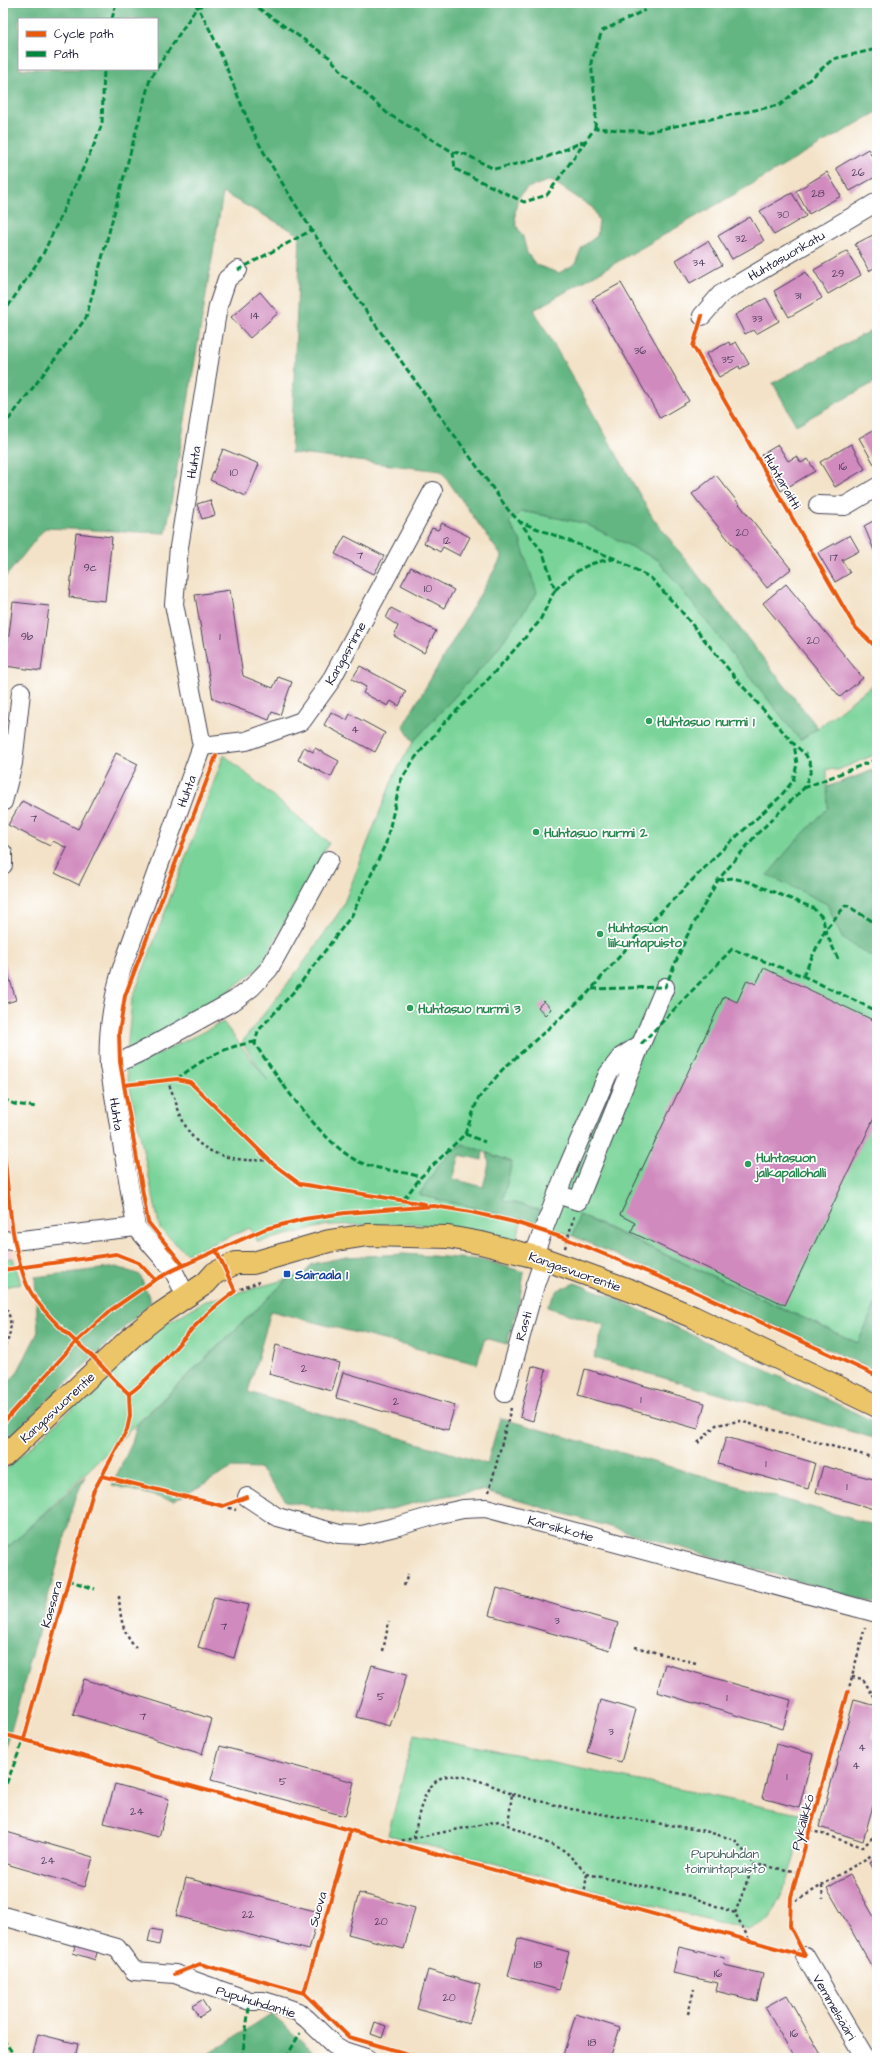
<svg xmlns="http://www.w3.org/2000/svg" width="880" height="2061" viewBox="0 0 880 2061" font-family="'Architects Daughter',sans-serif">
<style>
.built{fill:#f7cfd2}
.green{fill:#7ad49a;stroke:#4e7b6a}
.forest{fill:#63b682;stroke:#426c5e;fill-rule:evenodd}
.building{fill:#d08abe}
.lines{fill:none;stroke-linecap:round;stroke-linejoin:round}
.minor-casing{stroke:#413f50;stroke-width:20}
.major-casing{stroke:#413f50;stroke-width:24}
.path{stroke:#413f50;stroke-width:2.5;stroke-dasharray:3 3;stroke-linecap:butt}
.minor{stroke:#fff;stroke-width:18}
.major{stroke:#edc569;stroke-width:22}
.quiet{stroke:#00873e;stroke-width:3;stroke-dasharray:6 3;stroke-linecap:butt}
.cycleway-casing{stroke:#fff;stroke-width:6}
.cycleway{stroke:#e8590c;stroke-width:4}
.leisure-dot{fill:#2e9e5b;stroke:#fff;stroke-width:1.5}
.transit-dot{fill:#1a4fb4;stroke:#fff;stroke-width:1.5}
.labels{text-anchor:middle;stroke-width:3.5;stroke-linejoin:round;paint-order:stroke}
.number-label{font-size:11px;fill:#4e3c5c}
.street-label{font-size:13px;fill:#22223b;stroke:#fff}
.leisure-label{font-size:13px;font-weight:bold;fill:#27864d;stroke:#fff;text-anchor:start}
.transit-label{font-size:13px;font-weight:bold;fill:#164399;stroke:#fff;text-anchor:start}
.park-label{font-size:13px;fill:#41605c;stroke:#fff}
</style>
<rect width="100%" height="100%" fill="#fff"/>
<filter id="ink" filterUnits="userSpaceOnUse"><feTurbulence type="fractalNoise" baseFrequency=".025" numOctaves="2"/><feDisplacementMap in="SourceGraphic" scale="8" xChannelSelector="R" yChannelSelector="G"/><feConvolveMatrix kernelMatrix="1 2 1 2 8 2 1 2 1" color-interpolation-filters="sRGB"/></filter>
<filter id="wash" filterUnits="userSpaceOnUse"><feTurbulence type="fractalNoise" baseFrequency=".012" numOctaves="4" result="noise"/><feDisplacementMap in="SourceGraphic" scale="16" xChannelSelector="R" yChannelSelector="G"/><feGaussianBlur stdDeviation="0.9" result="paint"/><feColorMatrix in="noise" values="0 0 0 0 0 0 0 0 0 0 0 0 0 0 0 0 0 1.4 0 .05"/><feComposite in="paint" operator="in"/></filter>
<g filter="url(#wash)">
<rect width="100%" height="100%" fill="#f3e2c7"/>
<polygon class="built" points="3,1190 13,1258 3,1259"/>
<g class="green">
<polygon points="520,511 584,523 658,559 800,740 818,728 877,681 877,754 838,770 827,769 827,787 877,769 877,1301 858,1343 580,1215 573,1236 536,1222 539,1210 502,1200 512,1162 463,1144 429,1180 419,1195 522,1218 516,1243 419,1224 328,1225 258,1242 250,1228 187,1254 160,1229 126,1070 223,1022 268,1081 242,1042 305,961 342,908 395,773 413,742 494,654 520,540 509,523"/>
<polygon points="224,755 329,843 260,967 205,1009 127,1051 132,1000"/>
<polygon points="13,1258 21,1284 3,1287 3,1259"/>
<polygon points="288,1279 3,1552 3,1472 161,1327 203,1302"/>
<polygon points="414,1734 808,1816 783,1892 770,1918 748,1930 388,1835"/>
</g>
<g class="forest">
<path d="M3,3h874v109l-343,198 119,208 165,210 -18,12 -142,-180 -74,-37 -63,-12 -12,12 11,17 17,53 -43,61 -81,88 -10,-16 99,-169 -61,-86 -150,-18 9,-218 -77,-42 -57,340 -121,-5 -42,52zM19,19h138v50h-138zM551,180l42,28 6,13 -2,15 -15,11 -7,17 -16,9 -23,-8 -9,-12 -4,-16 -7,-12 -1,-13 3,-14 9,-10z"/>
<polygon points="877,327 877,381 796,425 773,383"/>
<polygon points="877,769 877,960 842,938 827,904 768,875 792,845 828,808 827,787"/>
<polygon points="462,1144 483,1151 482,1160 460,1155 453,1179 483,1187 489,1164 487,1153 512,1162 503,1200 540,1210 536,1222 419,1195 439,1164"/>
<polygon points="579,1215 858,1343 877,1301 877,1371 573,1236"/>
<polygon points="404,1254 484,1260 524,1272 520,1298 507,1344 485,1338 477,1364 271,1311 248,1392 487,1464 500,1418 877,1526 877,1604 482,1490 439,1497 359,1517 286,1501 260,1469 232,1468 174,1501 112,1485 132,1443 137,1425 288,1279 305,1273 312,1264 346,1257"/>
<polygon points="117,1267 140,1275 151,1302 3,1443 3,1388 17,1373 38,1332 35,1277"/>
<polygon points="575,1283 610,1296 877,1423 877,1439 594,1358 604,1325 547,1307 558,1290"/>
<polygon points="85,1476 76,1497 3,1759 3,1552"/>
<polygon points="271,2014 321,2058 202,2058"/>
</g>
<g id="blocks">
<g class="building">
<polygon points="868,149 877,164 877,176 850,191 836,168"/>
<polygon points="827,172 841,196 809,214 796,191"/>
<polygon points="792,193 806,216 774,235 760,211"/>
<polygon points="750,217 764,241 732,259 718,236"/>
<polygon points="877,233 877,266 869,271 855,244"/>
<polygon points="708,241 722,265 690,283 676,260"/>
<polygon points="847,251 861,275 828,294 814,270"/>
<polygon points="806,272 822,298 789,317 774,291"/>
<polygon points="621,283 689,401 660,418 592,299"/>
<polygon points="260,292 278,313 250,338 231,317"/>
<polygon points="766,298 779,321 756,334 753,330 745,334 735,315"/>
<polygon points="729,342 730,345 736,342 749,364 740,369 739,366 719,377 706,354"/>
<polygon points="877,428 877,462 874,464 859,438"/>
<polygon points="851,444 865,469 835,487 820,462"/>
<polygon points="778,445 788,461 797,456 801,463 808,459 815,471 781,491 761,455"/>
<polygon points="223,449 259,464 246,496 210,480"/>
<polygon points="716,475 791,569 767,588 692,494"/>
<polygon points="210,500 215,515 202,519 197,504"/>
<polygon points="877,519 877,548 874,550 864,526"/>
<polygon points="442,523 470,537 460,556 443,547 440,552 424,543 432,528 438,530"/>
<polygon points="76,533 112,537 105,601 69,597"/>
<polygon points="850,535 859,551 842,560 850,573 835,582 818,553"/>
<polygon points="345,536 384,556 374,574 335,554"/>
<polygon points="411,567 454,590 444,608 401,585"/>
<polygon points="786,584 863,678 840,697 763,603"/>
<polygon points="230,590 243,676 273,688 278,677 292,682 280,715 272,712 269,720 213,699 195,595"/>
<polygon points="13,602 49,606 41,671 5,666"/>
<polygon points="391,608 436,631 424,653 394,636 398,626 386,618"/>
<polygon points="360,666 406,691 399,706 391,701 388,706 363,693 366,687 352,679"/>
<polygon points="331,712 347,720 350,714 385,733 375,752 324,725"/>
<polygon points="304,747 313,752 315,748 339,761 331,777 298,760"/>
<polygon points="116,753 138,764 79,885 55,873 67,848 53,841 50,846 8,825 22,801 78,829"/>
<polygon points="3,957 16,1000 3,1004"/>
<polygon points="764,968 877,1022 877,1037 875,1042 877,1043 877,1112 785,1305 631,1232 635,1223 620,1215 724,996 737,1002 747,980 756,984"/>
<polygon points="544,1001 551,1009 545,1015 538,1007"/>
<polygon points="276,1345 340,1363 332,1391 269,1374"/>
<polygon points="532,1366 546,1370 533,1421 520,1417"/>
<polygon points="585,1369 705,1403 698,1429 578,1395"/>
<polygon points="343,1372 455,1405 448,1430 336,1398"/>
<polygon points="726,1437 815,1463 808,1489 718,1464"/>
<polygon points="823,1466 877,1480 877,1510 816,1492"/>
<polygon points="497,1588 618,1623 610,1650 489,1615"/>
<polygon points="214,1597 249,1605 234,1658 198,1647"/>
<polygon points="665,1664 791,1700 783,1729 657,1692"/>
<polygon points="372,1665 407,1674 390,1726 356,1717"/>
<polygon points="84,1679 212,1719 202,1754 73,1714"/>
<polygon points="601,1700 636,1710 621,1762 587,1752"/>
<polygon points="854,1700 877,1706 877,1720 872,1738 877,1739 877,1792 863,1841 819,1827"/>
<polygon points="776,1744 813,1754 799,1808 762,1798"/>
<polygon points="220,1746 354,1782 345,1816 211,1780"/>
<polygon points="115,1784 169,1799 159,1837 104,1823"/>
<polygon points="3,1831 93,1857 85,1887 3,1863"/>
<polygon points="877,1859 877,1875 870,1863"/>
<polygon points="850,1875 877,1922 877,1975 827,1888"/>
<polygon points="186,1878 319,1912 309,1950 176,1916"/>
<polygon points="359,1893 415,1908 404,1949 348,1934"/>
<polygon points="151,1929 162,1931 159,1945 148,1942"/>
<polygon points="518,1938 569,1952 559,1990 508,1976"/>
<polygon points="76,1943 98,1949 95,1960 73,1953"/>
<polygon points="679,1947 725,1958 724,1965 763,1974 757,2001 716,1991 718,1983 673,1973"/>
<polygon points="428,1970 480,1985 469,2024 417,2009"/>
<polygon points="787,1995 823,2058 794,2058 765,2007"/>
<polygon points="202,2000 209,2011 199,2017 192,2006"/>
<polygon points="576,2014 620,2028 610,2058 573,2058 563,2055"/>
<polygon points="375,2022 386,2026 382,2038 371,2034"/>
<polygon points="38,2034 78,2044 75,2058 32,2058"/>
</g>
</g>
</g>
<g filter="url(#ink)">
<use href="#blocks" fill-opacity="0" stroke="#413f50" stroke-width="1"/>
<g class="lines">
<defs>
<g id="minor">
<polyline points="702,316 721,294 877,202"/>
<polyline points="818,505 845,506 877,487"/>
<polyline points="202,746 246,741 302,721 330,682 433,491"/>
<polyline points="3,802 13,763 21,692"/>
<polyline points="3,853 3,865"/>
<polyline points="109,1065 120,1062 143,1051 235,1000 252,987 269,969 329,860"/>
<polyline points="557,1194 578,1201 641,1044"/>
<polyline points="3,1240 13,1241 136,1227"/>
<polyline points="533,1257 566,1171 608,1074 621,1057 641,1044 665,987"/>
<path d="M186,1296l-13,-26 -37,-43 -27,-162c-2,-33 3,-62 12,-94l81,-225 -28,-142 5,-57 39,-241 9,-27 11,-9"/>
<polyline points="505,1393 535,1285 544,1259"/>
<polyline points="247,1497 277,1517 339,1534 362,1535 395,1527 440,1514 463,1509 486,1508 877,1613"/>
<polyline points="3,1916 117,1948 134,1971 175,1974 250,2001 264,2001 284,2007 298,2012 307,2019 334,2045 344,2051 366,2058"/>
<polyline points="805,1956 865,2058"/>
</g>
<polyline id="major" points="3,1457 135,1334 160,1314 206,1283 215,1273 236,1263 253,1263 329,1241 368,1235 448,1237 481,1243 544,1259 632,1291 693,1317 877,1406"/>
</defs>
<use href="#minor" class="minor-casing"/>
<use href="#major" class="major-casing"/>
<g class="path">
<path d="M167,1080c7,15 11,32 19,47 16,30 52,35 84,33"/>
<polyline points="565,1248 574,1216"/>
<polyline points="235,1291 259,1282"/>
<path d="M3,1304c10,11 10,32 0,44"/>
<polyline points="698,1443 716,1425 740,1421 875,1458"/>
<polyline points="489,1492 511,1408"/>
<polyline points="223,1506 236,1510"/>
<polyline points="404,1586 408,1574"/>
<path d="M119,1596c1,20 3,37 17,52"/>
<polyline points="635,1647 696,1663"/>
<polyline points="383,1651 389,1621"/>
<polyline points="852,1677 863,1679 877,1702"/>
<polyline points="848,1692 865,1627"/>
<polyline points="512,1794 571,1809 705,1831 735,1840 754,1864 798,1872"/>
<polyline points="810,1830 863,1847 877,1833"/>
<path d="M414,1838c4,-19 7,-47 25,-59 16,-11 57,8 73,15l-4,31"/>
<polyline points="390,1843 499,1821 565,1851 587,1874 584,1895"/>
<polyline points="587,1874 689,1896 735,1913 750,1941"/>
<polyline points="822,1886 823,1899"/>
<polyline points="791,1904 877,1852"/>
<polyline points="735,1913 754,1864"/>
<polyline points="688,2014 694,1989"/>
</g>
<use href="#minor" class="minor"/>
<use href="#major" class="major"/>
<g class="quiet">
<path d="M195,3c30,48 43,105 71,153 73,124 160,239 243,355l11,11 96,37 35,19 30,33 57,70 56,63 3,20 -4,17 -14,17 -55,50 -86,87 -51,59 -85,76 -24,29 -13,35 -44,43c-19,-6 -39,-7 -57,-13 -37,-13 -87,-87 -109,-120l3,-13 38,-42 56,-74 34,-72 15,-63 14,-22 30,-36 38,-37 56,-63 16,-32 -12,-37 -23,-31"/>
<polyline points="251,3 329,57 344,74 388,114 453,152 455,169 524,202 547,195 595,128 646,132 780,105 833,59 877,49"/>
<polyline points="112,19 116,3"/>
<polyline points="157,68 197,7 211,3"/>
<polyline points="595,128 596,111 591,62 602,31 645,10"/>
<polyline points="453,152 465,154 494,169 547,157 585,141"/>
<polyline points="238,270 312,230"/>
<polyline points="3,314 43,254 94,145 102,124 104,69"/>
<polyline points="3,427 86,318 150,79 157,69"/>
<path d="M555,590c22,-20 29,-27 59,-31"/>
<polyline points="804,788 877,759"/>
<polyline points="718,880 733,878 749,882 813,908 823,918 825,930 838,959"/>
<polyline points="803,976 825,930 846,905 877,924"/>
<polyline points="592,989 665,987 687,936 718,880 757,834 804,788 812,768 806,755 794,744"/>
<polyline points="641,1044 732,949 803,976 877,1011"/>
<path d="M177,1079c24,-19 48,-33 78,-37"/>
<polyline points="3,1099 14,1104 36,1107"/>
<polyline points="465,1134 485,1142"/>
<polyline points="404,1199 421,1177"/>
<polyline points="68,1580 95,1589"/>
<polyline points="3,1792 24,1739"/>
<polyline points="3,2039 16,2058"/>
<polyline points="242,2058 250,2001"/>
<polyline points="286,2058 300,2033"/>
</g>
<defs>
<g id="cycleway">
<polyline points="702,316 693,346 855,627 877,648"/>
<polyline points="124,1085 177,1079 190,1082 273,1164 300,1184 425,1204"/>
<path d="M3,1142c6,47 6,98 24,143 11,25 46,54 66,72 12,12 23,25 36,37l1,22 -3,14 -34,62 -69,247"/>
<polyline points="183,1265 148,1222 120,1062 119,1033 125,996 216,756"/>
<polyline points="3,1270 116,1254 139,1263 155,1280"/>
<path d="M129,1394c28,-21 48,-51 73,-75 10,-11 22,-19 33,-28l-19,-41"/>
<polyline points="3,1423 75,1343 111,1310 153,1281 173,1270 265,1229 304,1219 345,1213 434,1206 471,1212 514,1222 567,1239 689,1289 877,1376"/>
<polyline points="102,1476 223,1506 247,1497"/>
<polyline points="3,1734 805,1956"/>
<polyline points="805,1956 790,1926 791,1897 848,1692"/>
<polyline points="175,1974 200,1964 304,1993 349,2037 422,2058"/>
<polyline points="304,1993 350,1831"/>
</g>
</defs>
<use href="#cycleway" class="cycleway-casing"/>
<use href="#cycleway" class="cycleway"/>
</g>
</g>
<g class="leisure-dot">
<circle cx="649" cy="721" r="4"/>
<circle cx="536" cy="832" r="4"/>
<circle cx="600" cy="934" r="4"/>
<circle cx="410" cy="1008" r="4"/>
<circle cx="748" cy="1164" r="4"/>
</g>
<rect class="transit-dot" x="283" y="1270" width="8" height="8" rx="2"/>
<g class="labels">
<g class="number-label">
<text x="858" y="176">26</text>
<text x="818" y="197">28</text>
<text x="783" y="218">30</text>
<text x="741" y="242">32</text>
<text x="699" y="266">34</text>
<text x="838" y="277">29</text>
<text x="798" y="299">31</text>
<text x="255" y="319">14</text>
<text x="757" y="322">33</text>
<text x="640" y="354">36</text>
<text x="728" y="363">35</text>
<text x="843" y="470">16</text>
<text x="234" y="476">10</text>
<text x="742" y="536">20</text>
<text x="447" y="544">12</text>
<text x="360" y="559">7</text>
<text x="834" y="561">17</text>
<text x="90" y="571">9c</text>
<text x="428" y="592">10</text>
<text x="27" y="640">9b</text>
<text x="220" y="640">1</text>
<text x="813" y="644">20</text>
<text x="355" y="733">4</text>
<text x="34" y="822">7</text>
<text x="304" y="1372">2</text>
<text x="641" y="1403">1</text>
<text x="396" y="1405">2</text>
<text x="766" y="1467">1</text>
<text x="847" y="1490">1</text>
<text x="557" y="1624">3</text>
<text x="224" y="1630">7</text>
<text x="381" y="1700">5</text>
<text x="727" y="1701">1</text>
<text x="143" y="1720">7</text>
<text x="611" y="1735">3</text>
<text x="862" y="1751">4</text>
<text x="856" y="1769">4</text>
<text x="787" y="1780">1</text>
<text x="283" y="1785">5</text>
<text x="137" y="1815">24</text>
<text x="48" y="1864">24</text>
<text x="248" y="1918">22</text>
<text x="381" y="1925">20</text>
<text x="538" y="1968">18</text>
<text x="718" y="1977">16</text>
<text x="449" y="2001">20</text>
<text x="794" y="2037">16</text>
<text x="592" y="2046">18</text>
</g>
<g class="street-label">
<text transform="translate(786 255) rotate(-30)" y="5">Huhtasuonkatu</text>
<text transform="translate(193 462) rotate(-81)" y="5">Huhta</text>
<text transform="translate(783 481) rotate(60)" y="5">Huhtaraitti</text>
<text transform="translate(345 653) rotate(-61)" y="5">Kangasrinne</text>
<text transform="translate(186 791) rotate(-70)" y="5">Huhta</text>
<text transform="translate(117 1114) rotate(81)" y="5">Huhta</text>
<text transform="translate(575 1271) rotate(19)" y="5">Kangasvuorentie</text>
<text transform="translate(523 1326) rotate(-74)" y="5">Rasti</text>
<text transform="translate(57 1407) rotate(-43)" y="5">Kangasvuorentie</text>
<text transform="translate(561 1528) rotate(15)" y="5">Karsikkotie</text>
<text transform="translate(51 1604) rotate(-74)" y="5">Kassara</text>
<text transform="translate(802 1822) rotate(-75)" y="5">Pykälikkö</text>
<text transform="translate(317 1909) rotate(-74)" y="5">Suova</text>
<text transform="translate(256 2001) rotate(17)" y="5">Pupuhuhdantie</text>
<text transform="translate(835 2007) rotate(60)" y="5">Vemmelsääri</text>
</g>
<g class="leisure-label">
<text x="657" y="726">Huhtasuo nurmi 1</text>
<text x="544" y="837">Huhtasuo nurmi 2</text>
<text x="608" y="932">Huhtasuon<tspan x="608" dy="15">liikuntapuisto</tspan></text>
<text x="418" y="1013">Huhtasuo nurmi 3</text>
<text x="756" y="1162">Huhtasuon<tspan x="756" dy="15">jalkapallohalli</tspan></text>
</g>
<g class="transit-label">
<text x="295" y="1279">Sairaala 1</text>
</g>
<g class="park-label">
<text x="725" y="1858">Pupuhuhdan<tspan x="725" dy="15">toimintapuisto</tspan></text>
</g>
</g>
<rect width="880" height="2061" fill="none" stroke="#fff" stroke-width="16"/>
<rect x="18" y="18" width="140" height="52" fill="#ffffff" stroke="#a7a7b1"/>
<rect x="26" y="31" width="20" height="6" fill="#e8590c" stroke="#a7a7b1"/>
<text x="54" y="38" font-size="12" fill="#22223b">Cycle path</text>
<rect x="26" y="51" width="20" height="6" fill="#00873e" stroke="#a7a7b1"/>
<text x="54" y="58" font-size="12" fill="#22223b">Path</text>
</svg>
